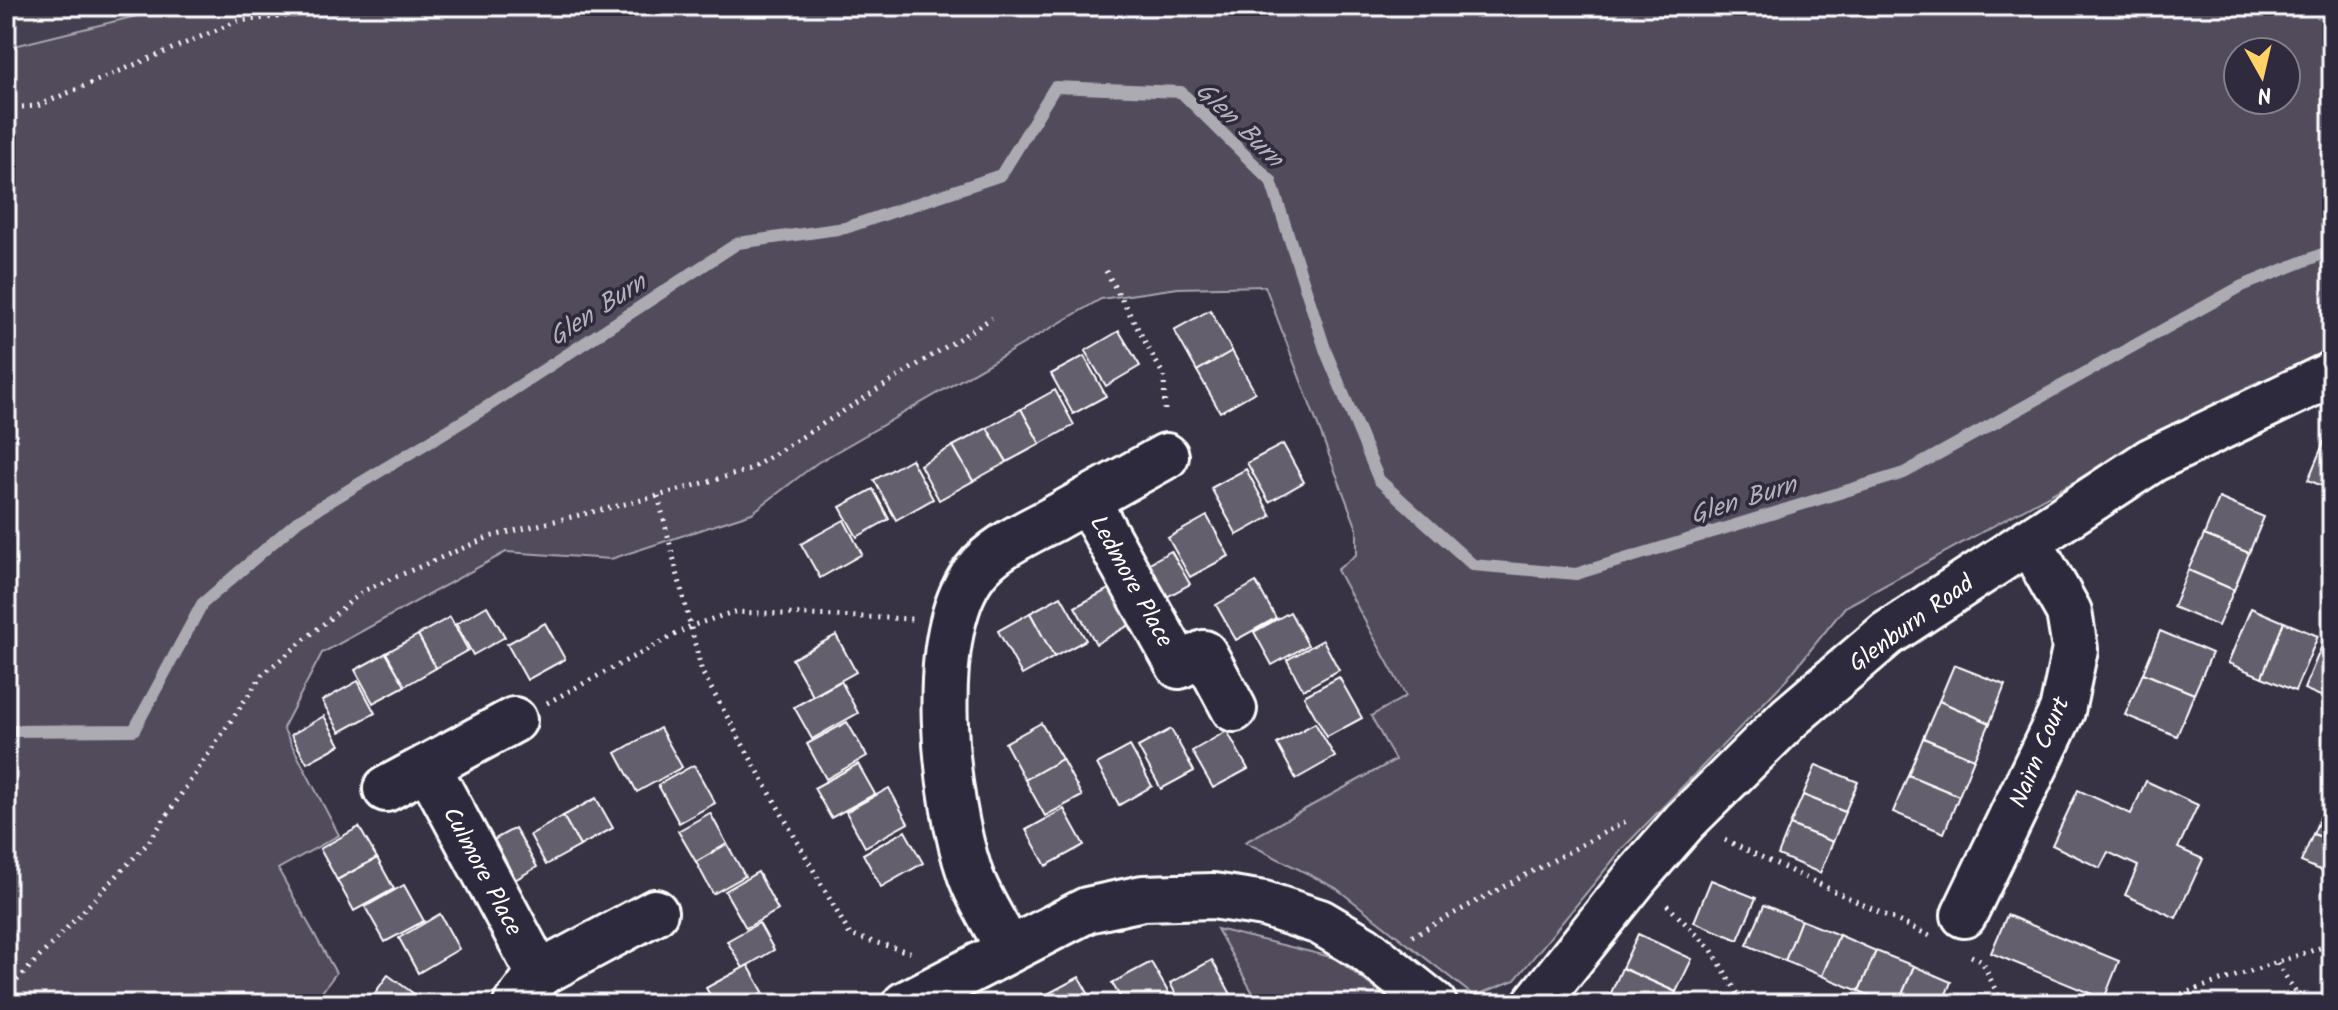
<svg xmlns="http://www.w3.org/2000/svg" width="2338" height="1010" viewBox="0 0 2338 1010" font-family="Kalam,sans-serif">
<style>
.built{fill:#444051}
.green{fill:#514c5c;stroke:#a8a6ae;stroke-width:2;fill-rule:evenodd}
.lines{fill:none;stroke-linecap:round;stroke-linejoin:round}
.stream{stroke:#adabb2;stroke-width:12}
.building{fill:#635f6d;stroke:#fff;stroke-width:2}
.minor-casing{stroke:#fff;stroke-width:50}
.path{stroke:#fff;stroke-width:5;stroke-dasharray:2 6;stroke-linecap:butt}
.minor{stroke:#2f2a3d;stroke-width:44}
.labels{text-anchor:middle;stroke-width:7;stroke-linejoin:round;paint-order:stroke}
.street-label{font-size:24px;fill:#fff;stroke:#2f2a3d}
.water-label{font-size:26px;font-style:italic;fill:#b4b2b9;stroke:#2f2a3d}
</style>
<rect width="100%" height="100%" fill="#373345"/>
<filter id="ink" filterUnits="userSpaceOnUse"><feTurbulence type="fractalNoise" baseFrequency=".0125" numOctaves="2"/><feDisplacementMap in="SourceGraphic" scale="16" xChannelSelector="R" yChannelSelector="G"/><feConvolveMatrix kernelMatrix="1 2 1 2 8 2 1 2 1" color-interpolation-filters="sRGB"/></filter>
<g filter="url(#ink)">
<polygon class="built" points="6,6 177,6 6,48"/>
<g class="green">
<path d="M177,6h2155v346l-81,33 -406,222 -58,72 -164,169 -108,132 -41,16 -138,-108 -91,-46 150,-82 -24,-44 35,-20 -69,-126 20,-16v-25l-92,-243 -87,2 -77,11 -284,164 -65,50 -141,46 -105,-7 -184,101 -39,75 56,107 -61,34 58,104 -23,31h-307v-956zM2238,52h48v48h-48z"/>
<polygon points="1217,929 1335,958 1395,1004 1259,1004"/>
</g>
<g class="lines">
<polyline class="stream" points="6,731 134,730 202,604 299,520 485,408 738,243 845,228 1001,175 1055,87 1181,92 1271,181 1326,352 1379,480 1473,565 1576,574 1904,473 2242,286 2332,250"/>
</g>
<g class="building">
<polygon points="1210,310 1232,351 1197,371 1174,330"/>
<polygon points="1119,331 1140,366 1106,386 1085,351"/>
<polygon points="1232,351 1255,392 1220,412 1197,371"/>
<polygon points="1084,356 1106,396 1073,414 1051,374"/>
<polygon points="1055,390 1074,425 1040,444 1021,409"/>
<polygon points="1021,409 1040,444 1007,462 987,428"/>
<polygon points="987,428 1007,462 973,481 953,446"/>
<polygon points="2327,435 2332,437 2332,490 2308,480"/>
<polygon points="1283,444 1304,482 1269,502 1247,463"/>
<polygon points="953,446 973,481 939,500 920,465"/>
<polygon points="911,459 933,499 896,520 874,480"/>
<polygon points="1246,469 1271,516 1237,535 1211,488"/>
<polygon points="873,489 889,519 857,537 840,507"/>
<polygon points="2219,498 2264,517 2249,553 2204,535"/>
<polygon points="1207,516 1229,556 1190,577 1168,538"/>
<polygon points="844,520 862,554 820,578 801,544"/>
<polygon points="2204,535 2249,553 2234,590 2188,570"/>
<polygon points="1171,551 1190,584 1156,603 1137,570"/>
<polygon points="2188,570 2234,590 2218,626 2173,607"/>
<polygon points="1256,582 1276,618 1236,640 1216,605"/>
<polygon points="1118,584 1138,620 1096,644 1075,607"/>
<polygon points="1061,596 1086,640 1054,657 1030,613"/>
<polygon points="487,606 505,637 473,655 456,624"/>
<polygon points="2251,608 2284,622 2262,677 2228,663"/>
<polygon points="1290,612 1308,645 1272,665 1254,632"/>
<polygon points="1030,613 1054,657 1022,675 998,631"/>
<polygon points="450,617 468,650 436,668 418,635"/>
<polygon points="2284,622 2318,636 2295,691 2262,677"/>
<polygon points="545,623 565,659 527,680 507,644"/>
<polygon points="2160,631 2212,653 2194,694 2143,673"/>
<polygon points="418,635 436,668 405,686 386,653"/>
<polygon points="836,635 856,672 813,696 792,659"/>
<polygon points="1323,640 1339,670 1303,690 1287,660"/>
<polygon points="2323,643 2332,646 2332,701 2304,689"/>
<polygon points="386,653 405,686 373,703 355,670"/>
<polygon points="1954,665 2005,685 1990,723 1939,701"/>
<polygon points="2143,673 2194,694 2177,736 2125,715"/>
<polygon points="1339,677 1362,718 1327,737 1304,696"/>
<polygon points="358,681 375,713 340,732 322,701"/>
<polygon points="841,681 858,713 812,739 794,707"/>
<polygon points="1939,701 1990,723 1974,759 1923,738"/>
<polygon points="324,716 340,745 307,763 291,735"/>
<polygon points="847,722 867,756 826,779 807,744"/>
<polygon points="1041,723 1062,759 1025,780 1005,743"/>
<polygon points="1315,723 1335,757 1296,779 1277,744"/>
<polygon points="660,728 682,767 637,792 616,753"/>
<polygon points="1171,729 1194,771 1161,789 1138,747"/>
<polygon points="1227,731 1248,769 1213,788 1192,751"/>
<polygon points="1923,738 1974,759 1959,796 1908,775"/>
<polygon points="1130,746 1152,786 1119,805 1097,764"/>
<polygon points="1062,759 1082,796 1045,816 1025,780"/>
<polygon points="858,764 875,794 831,818 814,788"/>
<polygon points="694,765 715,803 679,823 658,785"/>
<polygon points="1816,765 1858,782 1845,812 1803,795"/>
<polygon points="1908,775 1959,796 1944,833 1893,812"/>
<polygon points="2146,781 2198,805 2178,848 2203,859 2176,918 2125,895 2138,866 2108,852 2100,868 2052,845 2078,790 2131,814"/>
<polygon points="889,788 908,823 865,847 846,812"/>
<polygon points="1803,795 1845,812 1833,842 1790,825"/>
<polygon points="596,798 613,828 580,846 563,816"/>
<polygon points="2325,806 2332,808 2332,841 2313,834"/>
<polygon points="1064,809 1084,845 1046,866 1026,830"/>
<polygon points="710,813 727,844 696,862 678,831"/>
<polygon points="563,816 580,846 546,865 530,835"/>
<polygon points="1790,825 1833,842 1820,873 1778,855"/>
<polygon points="359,827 377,858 337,880 320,849"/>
<polygon points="515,828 537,867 506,885 484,845"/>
<polygon points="905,831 923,863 881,887 863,854"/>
<polygon points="2313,834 2332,841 2332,875 2301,862"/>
<polygon points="727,844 745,876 713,894 696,862"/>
<polygon points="377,858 394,889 354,911 337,880"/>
<polygon points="758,872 778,910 746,928 725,891"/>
<polygon points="1711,880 1756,898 1738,940 1694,922"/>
<polygon points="404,885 424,921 385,942 365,907"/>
<polygon points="1764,905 1801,920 1785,961 1747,945"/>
<polygon points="440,914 459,949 418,973 399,938"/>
<polygon points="2007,915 2119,961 2104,999 1991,953"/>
<polygon points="1801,920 1839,935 1822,976 1785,961"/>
<polygon points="759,923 774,950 743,968 727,941"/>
<polygon points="1638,934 1692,959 1676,992 1622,968"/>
<polygon points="1839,935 1876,951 1859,991 1822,976"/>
<polygon points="1876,951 1914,966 1898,1004 1890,1004 1859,991"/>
<polygon points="1212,960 1232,996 1216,1004 1181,1004 1170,983"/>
<polygon points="1151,962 1172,999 1164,1004 1124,1004 1112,983"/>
<polygon points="748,965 766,997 755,1004 715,1004 706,988"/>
<polygon points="1914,966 1951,982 1942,1004 1898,1004"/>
<polygon points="1622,968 1676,992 1670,1004 1612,1004 1607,1002"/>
<polygon points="388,975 424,1001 421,1004 367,1004"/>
<polygon points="1079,977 1094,1004 1043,1004 1040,998"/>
</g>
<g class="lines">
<defs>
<g id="minor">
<polyline points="1087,500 1179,666 1204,653 1234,709"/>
<polyline points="428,767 539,974"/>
<polyline points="386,789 514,720"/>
<polyline points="1964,915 2062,711 2075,649 2069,612 2029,541"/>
<path d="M1009,950c-13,-25 -30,-50 -39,-76 -25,-73 -44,-238 5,-302 19,-25 52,-39 80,-54 37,-21 74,-41 111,-62"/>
<polyline points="516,1004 539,974 655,912"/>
<polyline points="905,1004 1087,910 1143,898 1213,896 1264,904 1320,922 1364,948 1434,1004"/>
<polyline points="1535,1004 1638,875 1685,821 1790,717 1887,634 2152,460 2332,374"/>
</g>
</defs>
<use href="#minor" class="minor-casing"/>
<g class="path">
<polyline points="6,108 37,106 238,21 380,6"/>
<polyline points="1106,271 1164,376 1165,415"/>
<polyline points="658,496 702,672 850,935 912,953"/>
<polyline points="547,703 691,626 733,612 912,619"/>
<polyline points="1725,840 1930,936"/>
<polyline points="1667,905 1711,949 1744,1004"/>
<polyline points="1412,936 1628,820"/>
<polyline points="1971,956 1982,961 2002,1004"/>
<polyline points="2277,963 2303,1004"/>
<polyline points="6,992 148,843 262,675 363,591 489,537 658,496 749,470 992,318"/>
<polyline points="2151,1004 2332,944"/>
</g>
<use href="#minor" class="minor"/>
</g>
</g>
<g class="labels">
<g class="street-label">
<text transform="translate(1132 581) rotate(61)" y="8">Ledmore Place</text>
<text transform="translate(1911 623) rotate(-36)" y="8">Glenburn Road</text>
<text transform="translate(2039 752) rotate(-67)" y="8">Nairn Court</text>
<text transform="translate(483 871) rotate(62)" y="8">Culmore Place</text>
</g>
<g class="water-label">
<text transform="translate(1240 124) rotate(44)" y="9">Glen Burn</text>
<text transform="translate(597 309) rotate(-33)" y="9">Glen Burn</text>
<text transform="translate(1743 499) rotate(-17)" y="9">Glen Burn</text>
</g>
</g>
<rect width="2338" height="1010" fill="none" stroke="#2f2a3d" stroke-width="32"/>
<rect x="16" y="16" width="2306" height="978" fill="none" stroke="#fff" stroke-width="3" filter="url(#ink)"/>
<g transform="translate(2262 76) rotate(172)"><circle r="38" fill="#2f2a3d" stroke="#827f8b" stroke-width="2"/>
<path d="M0-6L14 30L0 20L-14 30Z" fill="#ffd166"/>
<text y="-12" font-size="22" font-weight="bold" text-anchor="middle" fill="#ffffff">N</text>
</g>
</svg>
